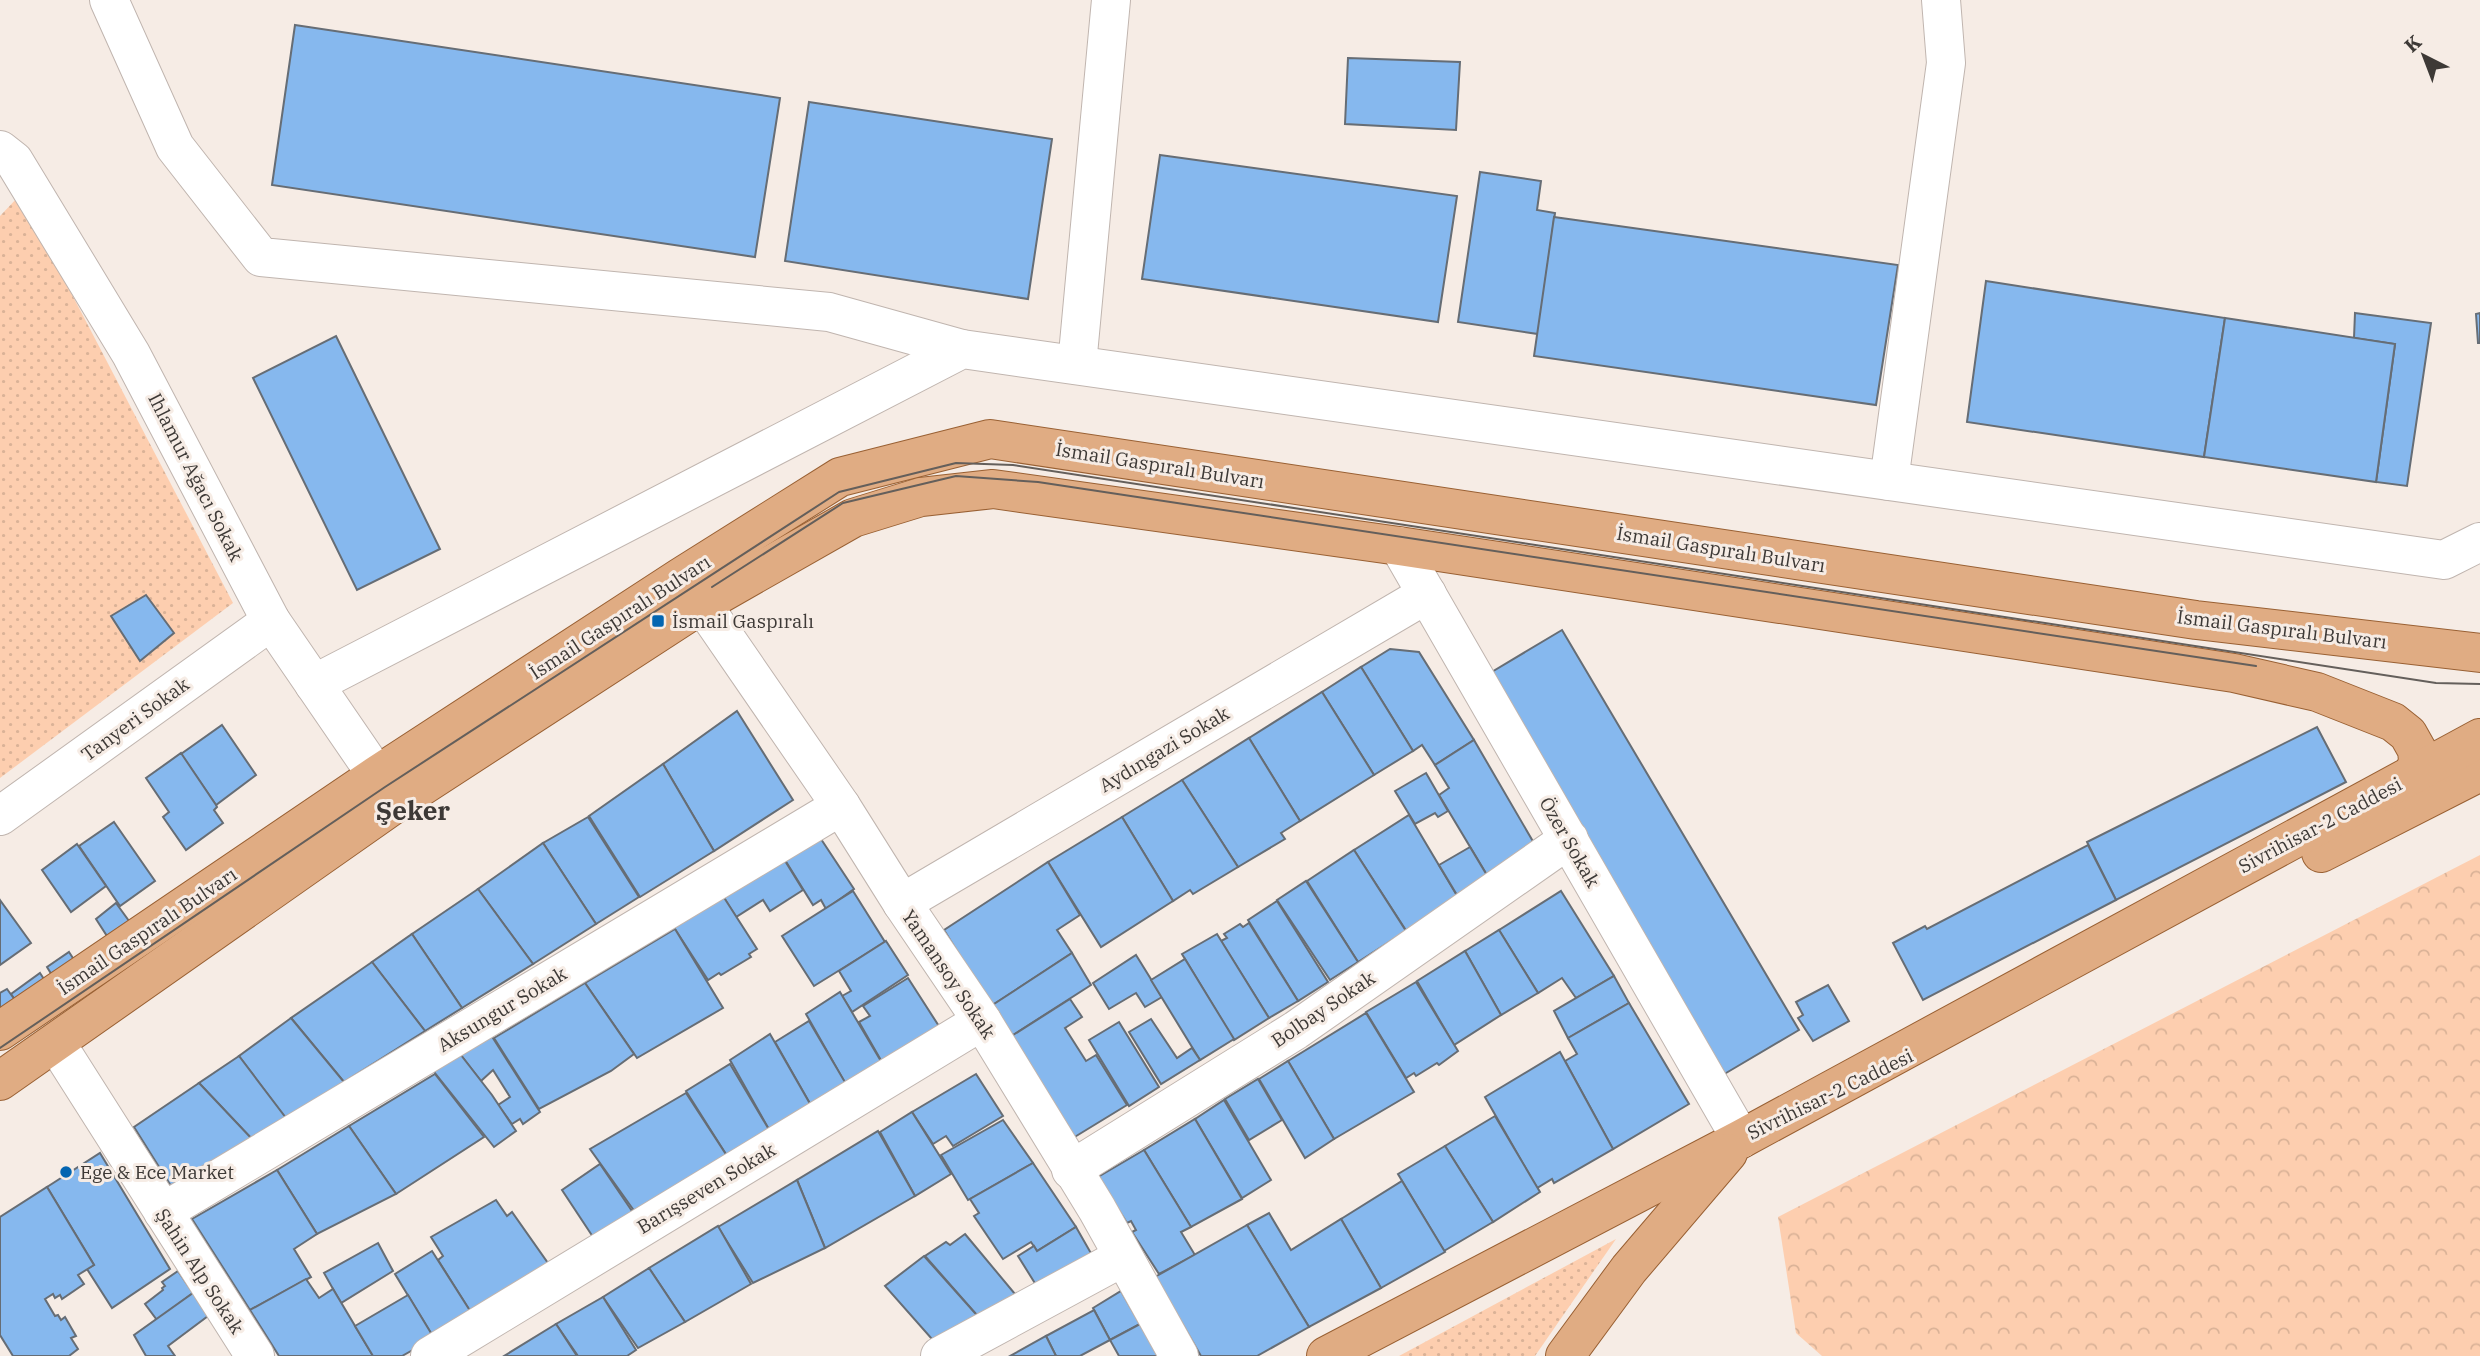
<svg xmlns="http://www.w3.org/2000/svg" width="2480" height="1356" viewBox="0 0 2480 1356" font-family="'IBM Plex Serif',serif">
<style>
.forest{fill:url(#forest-crowns)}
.park{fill:url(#park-dots)}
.building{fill:#86b8ee;stroke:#666d75;stroke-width:2}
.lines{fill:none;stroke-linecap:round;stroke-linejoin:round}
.minor-casing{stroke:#c0b5af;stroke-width:40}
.major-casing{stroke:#996033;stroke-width:40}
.minor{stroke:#fff;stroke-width:38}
.major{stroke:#e0ac83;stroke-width:38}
.tram{stroke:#645f5b;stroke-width:2}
.poi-dot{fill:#0365b1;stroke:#f6ece5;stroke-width:2.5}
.labels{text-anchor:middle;stroke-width:6;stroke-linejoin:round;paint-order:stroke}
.street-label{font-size:19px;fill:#3d3936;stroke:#f6ece5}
.poi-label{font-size:19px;fill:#3d3936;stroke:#f6ece5;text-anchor:start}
.district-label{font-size:26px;font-weight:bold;fill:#3d3936;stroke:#f6ece5}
</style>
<defs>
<pattern id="forest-crowns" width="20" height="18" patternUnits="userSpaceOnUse" patternTransform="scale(1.75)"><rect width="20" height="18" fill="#fdceaf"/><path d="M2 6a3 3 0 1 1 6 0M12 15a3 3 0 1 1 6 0" fill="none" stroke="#dab297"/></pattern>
<pattern id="park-dots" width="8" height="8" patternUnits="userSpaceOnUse" patternTransform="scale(1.75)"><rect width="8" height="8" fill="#fdceaf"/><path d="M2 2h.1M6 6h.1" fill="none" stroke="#dab297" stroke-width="1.8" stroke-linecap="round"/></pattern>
</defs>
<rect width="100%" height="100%" fill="#f6ece5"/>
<polygon class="forest" points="2480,855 2480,1356 1822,1356 1796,1333 1778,1217"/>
<g class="park">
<polygon points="20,195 233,603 0,778 0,216"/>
<polygon points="1616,1239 1535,1356 1399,1356"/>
</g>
<g class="building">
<polygon points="295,25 780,98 755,257 272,185"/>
<polygon points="1348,58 1460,62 1456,130 1345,124"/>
<polygon points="809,102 1052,139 1028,299 785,261"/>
<polygon points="1160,155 1457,196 1438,322 1142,279"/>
<polygon points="1480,172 1541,181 1537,210 1555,213 1538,334 1458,322"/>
<polygon points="1554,217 1898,265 1876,405 1534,356"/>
<polygon points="1986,281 2225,318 2204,457 1967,422"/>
<polygon points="2355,313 2431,323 2407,486 2376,482 2395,344 2354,338"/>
<polygon points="2480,313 2480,343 2478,343 2476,314"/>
<polygon points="2225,318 2395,344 2376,482 2204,457"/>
<polygon points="336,336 440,549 357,590 253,378"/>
<polygon points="146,595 174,633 140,661 111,616"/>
<polygon points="1562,630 1799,1030 1721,1076 1485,676"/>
<polygon points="1390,649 1419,652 1474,740 1435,765 1422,745 1413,751 1361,667"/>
<polygon points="1361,667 1413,751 1374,775 1322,692"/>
<polygon points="1322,692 1374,775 1300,821 1249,738"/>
<polygon points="737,711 793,800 714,851 663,764"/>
<polygon points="222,725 256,775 216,805 181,754"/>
<polygon points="2317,727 2346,782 2116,900 2087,842"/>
<polygon points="1249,738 1300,821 1281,833 1285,839 1238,867 1182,780"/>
<polygon points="1474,740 1538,850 1490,880 1439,795 1449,788 1435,765"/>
<polygon points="181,753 216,805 217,807 214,810 223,823 186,850 163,817 169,812 146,778"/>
<polygon points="663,764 714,851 640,897 589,816"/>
<polygon points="1426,773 1448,811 1438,817 1435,813 1415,824 1395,791"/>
<polygon points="1182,780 1238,867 1193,894 1190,890 1173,901 1122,817"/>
<polygon points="1409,815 1459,899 1407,932 1354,850"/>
<polygon points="588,817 639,897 596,924 543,843"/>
<polygon points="1122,817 1173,901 1101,947 1048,862"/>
<polygon points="114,822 155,881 120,906 79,846"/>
<polygon points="819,836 854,889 826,909 821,900 813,905 785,860"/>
<polygon points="543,843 596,924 533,964 478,889"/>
<polygon points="77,844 106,886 71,912 42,870"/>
<polygon points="2088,845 2116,900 1923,1000 1893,943 1925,926 1927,929"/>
<polygon points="1470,847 1491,882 1460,900 1439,865"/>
<polygon points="1354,850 1406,931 1358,962 1307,881"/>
<polygon points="782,856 803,890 770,911 763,900 736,917 721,893"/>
<polygon points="1048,862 1080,915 1057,930 1072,953 991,1006 944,930"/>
<polygon points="1306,881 1358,962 1330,980 1277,900"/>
<polygon points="478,889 533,964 462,1008 412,934"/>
<polygon points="853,891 885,942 814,986 782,936"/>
<polygon points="1561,891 1614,976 1576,998 1562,978 1538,993 1499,930"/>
<polygon points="723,896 757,949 749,954 751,957 721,975 719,973 708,980 673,926"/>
<polygon points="0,900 31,943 0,965"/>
<polygon points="1277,901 1328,982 1298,1001 1248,920"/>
<polygon points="116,903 129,921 107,936 96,919"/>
<polygon points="1249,923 1298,1001 1269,1018 1221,941 1227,938 1224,934 1240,924 1243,927"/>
<polygon points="675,929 723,1008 637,1058 585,983"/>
<polygon points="1499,930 1538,993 1501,1015 1465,951"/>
<polygon points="412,934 462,1008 425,1031 372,962"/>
<polygon points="1217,934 1269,1018 1234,1040 1182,954"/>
<polygon points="886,941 908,975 852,1012 842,996 851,991 839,971"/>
<polygon points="1465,951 1501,1015 1454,1045 1417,981"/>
<polygon points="69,952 80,969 58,985 47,967"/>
<polygon points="1072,953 1091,985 1010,1037 991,1006"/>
<polygon points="1136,955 1162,997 1145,1007 1136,993 1109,1009 1093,983"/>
<polygon points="1185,959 1234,1039 1200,1060 1151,980"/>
<polygon points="372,962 425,1031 344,1082 291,1018"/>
<polygon points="40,973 51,990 22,1010 11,994"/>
<polygon points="1614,976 1629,1003 1568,1038 1554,1011"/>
<polygon points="908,978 944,1034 886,1069 859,1022 870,1016 863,1006"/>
<polygon points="1416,982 1458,1051 1439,1065 1437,1063 1416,1076 1414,1073 1406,1078 1366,1012"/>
<polygon points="585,983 634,1054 611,1071 539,1109 494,1038"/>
<polygon points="1828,985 1849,1021 1813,1041 1798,1018 1803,1015 1796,1002"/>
<polygon points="7,989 23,1011 0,1016 0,993"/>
<polygon points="840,992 885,1068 848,1088 806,1014"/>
<polygon points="1070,999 1082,1017 1065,1028 1086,1061 1096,1055 1127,1105 1073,1138 1010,1037"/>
<polygon points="1629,1003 1689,1104 1613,1149 1565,1061 1577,1054 1568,1038"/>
<polygon points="1366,1013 1414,1092 1334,1139 1288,1061"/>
<polygon points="291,1018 344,1082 286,1119 239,1056"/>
<polygon points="1151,1019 1177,1058 1192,1048 1200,1060 1161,1084 1129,1032"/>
<polygon points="809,1021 849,1089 813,1109 775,1042"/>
<polygon points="1119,1022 1159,1087 1129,1106 1089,1040"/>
<polygon points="770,1034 813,1109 771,1133 730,1060"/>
<polygon points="491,1035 540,1112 523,1124 520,1119 512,1124 498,1105 510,1097 493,1070 481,1081 457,1050"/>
<polygon points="457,1050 492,1095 516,1131 494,1147 431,1068"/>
<polygon points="1560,1052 1613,1149 1554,1183 1552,1179 1537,1188 1485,1097"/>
<polygon points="239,1056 286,1118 251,1138 199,1083"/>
<polygon points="1288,1061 1334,1139 1305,1158 1259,1079"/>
<polygon points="730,1064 771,1133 729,1159 686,1091"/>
<polygon points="435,1074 484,1137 396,1194 349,1126"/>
<polygon points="976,1074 1003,1116 953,1146 946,1136 933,1144 912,1112"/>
<polygon points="1258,1079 1282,1120 1249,1140 1225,1099"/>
<polygon points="199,1083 252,1139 171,1186 134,1127"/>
<polygon points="686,1093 729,1159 635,1212 590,1149"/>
<polygon points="1224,1100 1271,1180 1242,1198 1195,1119"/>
<polygon points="912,1112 951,1174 915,1196 880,1132"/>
<polygon points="1495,1116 1540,1192 1493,1222 1445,1146"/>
<polygon points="1195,1119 1242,1199 1191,1227 1144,1150"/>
<polygon points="1003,1120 1033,1163 968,1200 941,1155"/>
<polygon points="349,1126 396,1194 317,1234 277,1170"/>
<polygon points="878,1131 915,1196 825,1248 797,1180"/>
<polygon points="1445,1146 1493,1222 1444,1251 1398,1174"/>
<polygon points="1144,1150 1191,1227 1181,1232 1195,1255 1159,1274 1132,1232 1136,1230 1131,1221 1127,1223 1098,1177"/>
<polygon points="100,1153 170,1269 112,1308 87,1269 94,1265 47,1187"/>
<polygon points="1033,1163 1076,1227 1037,1251 1031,1242 1003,1259 974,1216 979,1213 970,1199"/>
<polygon points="600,1164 636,1217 595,1240 562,1190"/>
<polygon points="277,1170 317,1234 294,1249 311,1277 250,1310 192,1219"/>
<polygon points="797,1180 825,1248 753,1283 718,1227"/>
<polygon points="1402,1181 1445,1252 1381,1288 1341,1219"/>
<polygon points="47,1187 94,1265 78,1275 84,1284 62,1299 60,1295 55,1298 53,1294 45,1299 55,1316 58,1315 61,1320 65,1317 76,1336 71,1338 78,1349 69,1356 13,1356 0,1335 0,1217"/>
<polygon points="496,1200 507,1216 512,1212 550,1266 470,1311 438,1260 443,1256 431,1237"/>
<polygon points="1269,1213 1291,1250 1341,1219 1381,1288 1309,1327 1247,1225"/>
<polygon points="1247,1225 1309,1327 1257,1356 1201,1356 1155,1277"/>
<polygon points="718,1226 751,1284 685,1322 649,1268"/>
<polygon points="1076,1227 1096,1262 1041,1293 1018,1256 1034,1246 1037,1251"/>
<polygon points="965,1234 1020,1300 983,1322 925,1256 946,1242 950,1245"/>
<polygon points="378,1243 393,1271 341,1303 324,1273"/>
<polygon points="432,1251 474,1317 435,1340 395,1274"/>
<polygon points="924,1256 983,1322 939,1347 885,1286"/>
<polygon points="649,1268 685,1322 638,1348 603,1297"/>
<polygon points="178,1271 193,1293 157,1320 145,1304 163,1290 162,1288 165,1286 162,1282"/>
<polygon points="306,1279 319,1298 333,1289 373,1356 279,1356 250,1310"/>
<polygon points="1121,1291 1140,1324 1110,1340 1093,1308"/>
<polygon points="193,1293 208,1316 168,1346 175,1356 146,1356 134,1335"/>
<polygon points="408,1295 434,1338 402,1356 373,1356 355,1326"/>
<polygon points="603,1297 636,1350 627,1356 578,1356 556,1324"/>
<polygon points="1094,1310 1110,1340 1080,1356 1056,1356 1046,1336"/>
<polygon points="556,1324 577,1356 504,1356"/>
<polygon points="1140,1324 1159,1356 1119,1356 1110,1340"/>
<polygon points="1046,1336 1056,1356 1010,1356"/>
</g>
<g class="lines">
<defs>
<g id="minor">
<polyline points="109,0 175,147 261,257 829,312 962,349"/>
<polyline points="0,150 14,161 131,354 271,621 395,802"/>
<polyline points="1077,365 1111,0"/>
<polyline points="1889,481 1946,63 1941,0"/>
<polyline points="1399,546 1741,1139"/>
<polyline points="702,604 841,806 902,903 982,1021 1097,1209 1179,1356"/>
<polyline points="314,684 962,349 2444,560 2480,542"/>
<polyline points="0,816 271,621"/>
<polyline points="902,903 1427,594"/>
<polyline points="56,1043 255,1356"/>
<polyline points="1071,1170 1296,1030 1569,839"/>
<polyline points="163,1212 841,806"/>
<polyline points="430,1356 982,1021"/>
<polyline points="940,1356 1123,1257"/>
</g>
<g id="major">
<polyline points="2321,853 2480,772"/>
<polyline points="0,1031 377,775 681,577 840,477 990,439 2196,620 2480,653"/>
<polyline points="0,1081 396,803 702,604 853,518 921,497 993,489 1399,546 2234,673 2317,692 2393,722 2408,734 2417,750 2418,761 2414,774"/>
<polyline points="1326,1356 1741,1139 2480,738"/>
<polyline points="1565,1356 1629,1269 1728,1153"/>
</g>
</defs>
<use href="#minor" class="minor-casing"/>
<use href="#major" class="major-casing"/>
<use href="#minor" class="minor"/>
<use href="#major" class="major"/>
<g class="tram">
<polyline points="712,587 843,503 956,476 1038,482 2256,666"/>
<polyline points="0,1048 385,787 839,492 956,463 1013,465 2436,683 2480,684"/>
</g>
</g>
<g class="poi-dot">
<rect x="651" y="614" width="14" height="14" rx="3.5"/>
<circle cx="66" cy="1172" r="7"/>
</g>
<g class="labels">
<g class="street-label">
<text transform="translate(1160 465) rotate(9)" y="7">İsmail Gaspıralı Bulvarı</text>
<text transform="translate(196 477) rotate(63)" y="7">Ihlamur Ağacı Sokak</text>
<text transform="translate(1721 549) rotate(9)" y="7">İsmail Gaspıralı Bulvarı</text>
<text transform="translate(620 617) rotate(-33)" y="7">İsmail Gaspıralı Bulvarı</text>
<text transform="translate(2282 629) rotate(7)" y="7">İsmail Gaspıralı Bulvarı</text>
<text transform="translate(135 719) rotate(-36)" y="7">Tanyeri Sokak</text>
<text transform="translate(1164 749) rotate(-31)" y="7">Aydıngazi Sokak</text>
<text transform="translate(2320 825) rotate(-28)" y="7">Sivrihisar-2 Caddesi</text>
<text transform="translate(1570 842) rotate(60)" y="7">Özer Sokak</text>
<text transform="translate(147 931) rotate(-34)" y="7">İsmail Gaspıralı Bulvarı</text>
<text transform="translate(949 974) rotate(56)" y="7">Yamansoy Sokak</text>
<text transform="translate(502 1009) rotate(-31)" y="7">Aksungur Sokak</text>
<text transform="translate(1323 1009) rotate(-34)" y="7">Bolbay Sokak</text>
<text transform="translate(1830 1094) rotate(-26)" y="7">Sivrihisar-2 Caddesi</text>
<text transform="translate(706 1188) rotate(-31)" y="7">Barışseven Sokak</text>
<text transform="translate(200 1271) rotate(57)" y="7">Şahin Alp Sokak</text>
</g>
<g class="poi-label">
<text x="672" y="628">İsmail Gaspıralı</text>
<text x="80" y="1179">Ege &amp; Ece Market</text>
</g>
<g class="district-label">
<text x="413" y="820">Şeker</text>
</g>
</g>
<g transform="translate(2424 56) rotate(318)" stroke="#f6ece5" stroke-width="5" paint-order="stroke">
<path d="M0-5L12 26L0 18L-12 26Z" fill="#3d3936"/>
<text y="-10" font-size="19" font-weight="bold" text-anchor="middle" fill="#3d3936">K</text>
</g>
</svg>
